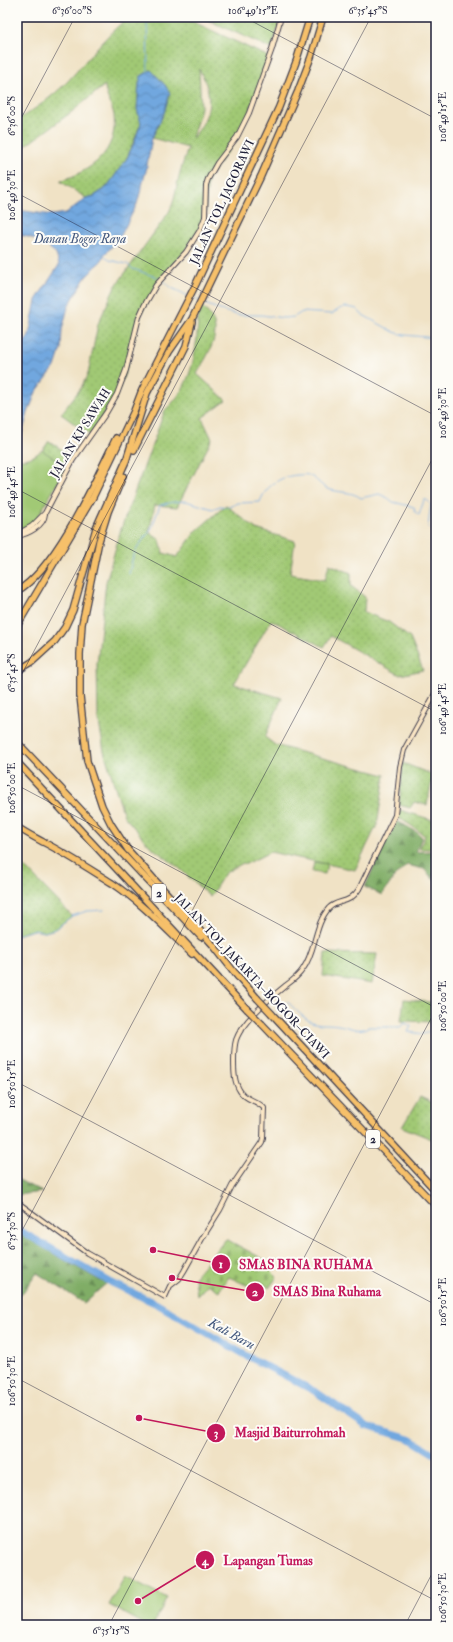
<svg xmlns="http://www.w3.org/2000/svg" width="453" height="1642" viewBox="0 0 453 1642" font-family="'IM FELL Double Pica',serif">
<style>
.grass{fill:url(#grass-dots);stroke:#627658;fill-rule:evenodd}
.forest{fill:url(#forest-firs);stroke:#516850}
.cemetery{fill:url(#cemetery-stones);stroke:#627658}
.pitch{fill:#a1c974;stroke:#627658}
.water{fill:url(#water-waves);stroke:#4a648d}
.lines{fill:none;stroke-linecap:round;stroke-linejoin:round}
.stream{stroke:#71a7df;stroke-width:1}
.river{stroke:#71a7df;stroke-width:7}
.secondary-casing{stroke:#413f50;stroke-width:6}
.highway-casing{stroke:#413f50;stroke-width:8}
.secondary{stroke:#fbe6c4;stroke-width:4}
.highway{stroke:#f6c06b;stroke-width:5.5}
.highway-bridge-casing{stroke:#413f50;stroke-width:8;stroke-linecap:butt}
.highway-bridge{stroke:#f6c06b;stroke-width:5.5}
.ticks{fill:none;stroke:#22223b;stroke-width:1;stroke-opacity:0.45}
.labels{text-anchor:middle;stroke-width:4;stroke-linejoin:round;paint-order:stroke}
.shield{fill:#fdfcf7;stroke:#646373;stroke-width:1}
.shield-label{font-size:11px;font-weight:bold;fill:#22223b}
.street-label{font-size:12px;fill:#22223b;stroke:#fdfcf7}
.water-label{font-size:13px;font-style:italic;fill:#42577d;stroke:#fdfcf7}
.leader{fill:none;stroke:#c2185b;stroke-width:1.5}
.callout-dot{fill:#c2185b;stroke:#fdfcf7;stroke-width:1.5}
.mark-label{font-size:12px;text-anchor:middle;font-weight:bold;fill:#fff}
.callout-label{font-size:13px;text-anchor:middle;font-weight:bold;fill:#c2185b;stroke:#fdfcf7;stroke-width:4;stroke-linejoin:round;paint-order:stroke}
.neatline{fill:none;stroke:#22223b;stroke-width:1.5}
.ticks-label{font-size:10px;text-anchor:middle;fill:#22223b}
</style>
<defs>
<pattern id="grass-dots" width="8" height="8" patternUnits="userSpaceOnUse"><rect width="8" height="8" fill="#a1c974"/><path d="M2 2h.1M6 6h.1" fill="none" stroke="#8aac65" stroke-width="1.8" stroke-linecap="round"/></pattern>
<pattern id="forest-firs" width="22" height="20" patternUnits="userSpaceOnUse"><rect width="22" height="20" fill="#80ad66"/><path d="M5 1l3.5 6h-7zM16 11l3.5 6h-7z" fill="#688c55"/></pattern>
<pattern id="cemetery-stones" width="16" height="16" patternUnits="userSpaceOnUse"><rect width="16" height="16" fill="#a1c974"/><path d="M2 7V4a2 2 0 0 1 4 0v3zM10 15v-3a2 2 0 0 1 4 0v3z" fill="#8aac65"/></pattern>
<pattern id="water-waves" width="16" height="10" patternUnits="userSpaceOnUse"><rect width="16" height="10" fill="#71a7df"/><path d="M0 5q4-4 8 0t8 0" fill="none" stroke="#5c88b6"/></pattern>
</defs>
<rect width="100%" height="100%" fill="#fdfcf7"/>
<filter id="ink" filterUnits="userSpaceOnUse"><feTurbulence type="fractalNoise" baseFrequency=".025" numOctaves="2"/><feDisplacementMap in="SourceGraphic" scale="8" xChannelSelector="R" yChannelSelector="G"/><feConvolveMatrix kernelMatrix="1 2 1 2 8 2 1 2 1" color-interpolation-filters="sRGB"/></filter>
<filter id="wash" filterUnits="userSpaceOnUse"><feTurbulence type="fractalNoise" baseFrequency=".012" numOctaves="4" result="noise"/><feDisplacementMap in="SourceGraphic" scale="16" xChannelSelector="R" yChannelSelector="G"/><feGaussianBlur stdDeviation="0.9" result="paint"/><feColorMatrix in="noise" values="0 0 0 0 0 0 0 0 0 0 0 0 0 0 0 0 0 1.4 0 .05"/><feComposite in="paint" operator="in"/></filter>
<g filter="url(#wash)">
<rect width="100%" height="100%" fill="#f0e2c5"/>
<g class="grass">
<path d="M131,17h47l9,2 82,38 -20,56 -12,25 -29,41 -3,38 -13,26 -35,41 -18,34 -13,52 -9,24 -27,41 -29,-21 20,-26 7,-14 10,-50 17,-37 54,-75 4,-9 7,-31 8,-24 -36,-10 12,-25 1,-28 -14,-15 -12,14 -2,25 4,14 -14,35 -20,29 -13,9 -8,2 -26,-17c31,-10 58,-29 54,-66 -2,-10 -9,-19 -9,-30l-36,29 -52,38v-32c17,-10 35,-23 49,-37 16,-16 47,-58 65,-66zM199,69c15,25 13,48 -7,69l9,-30z"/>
<polygon points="201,17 281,17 272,49"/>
<path d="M199,305c30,20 11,45 -2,69l29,26 -24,18 10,21 -35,68 -22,-2 -6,27 11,8 3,13 14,4 19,-26 30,-26 30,24 39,12 -5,33 35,6 4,-16 22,9v13l14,11 -1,15 25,10 21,16 13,32 -23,5 -69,-39 -7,11 -53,-27 -37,64 48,14 -17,39 10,8 110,30 -8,50 -22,45 -85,-18 -24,12 -3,-1 -18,10 -15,24 -31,-29 -29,-22 -26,-30 -20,-65 -6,-34 -1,-53 9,-82 15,-53 44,-119c31,-26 32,-68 34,-105z"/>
<polygon points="49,441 71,456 66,466 42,451"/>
<polygon points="403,763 433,775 427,805 414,802 410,808 399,805"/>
<polygon points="400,810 436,821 436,849 419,849 425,836 412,826 397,817"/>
<polygon points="17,859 72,916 55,929 45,932 33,930 17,935"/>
<polygon points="325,953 377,954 372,984 323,976"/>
<polygon points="404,999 436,1003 435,1022 401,1021"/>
<polygon points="420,1097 436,1104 436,1137 434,1140 402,1127"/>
</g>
<g class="forest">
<polygon points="397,821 415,831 422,837 416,852 436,851 436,882 424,869 407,865 396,875 382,895 365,887 383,846"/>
<polygon points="17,1179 42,1192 17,1195"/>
<polygon points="17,1232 99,1280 107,1283 84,1303 37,1273 21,1295 17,1292"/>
</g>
<polygon class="cemetery" points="226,1239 265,1260 265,1265 277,1277 269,1288 259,1280 253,1288 229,1277 219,1291 208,1284 197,1296 195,1278 198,1272"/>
<g class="pitch">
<path d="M42,450l25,17 -31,53 -19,11v-72c10,1 17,-2 25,-9z"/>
<polygon points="314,862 327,864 325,874 312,872"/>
<polygon points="125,1576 167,1598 153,1625 146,1625 109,1605"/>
</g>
<path class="water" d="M151,70l14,15 5,8 -6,20 -12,25 -6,33 -9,33 -18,35 -15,16 -2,5 -17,18 -17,29 -6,23 -1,19 -6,18 -19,25 -8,21 -11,38v-42l3,-5v-14l-3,-15v-21l12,-19 7,-35 23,-35c-1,-4 -2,-9 -4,-12 -8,-9 -27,-18 -38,-18v-25l36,5 13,-2 20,-15 8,-2 13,-9 20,-29 6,-13 8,-22 -4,-14 2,-25 2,-8z"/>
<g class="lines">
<g class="stream">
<polyline points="147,17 148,72"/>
<polyline points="104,255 109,260 127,264 133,269 159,278"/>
<polyline points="162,280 172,288 188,296"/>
<polyline points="193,298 199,301"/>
<path d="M203,303l17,7 18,5h23l23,3 10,-1 8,-5 30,2c11,-8 12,-8 25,-5l4,5 33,18 10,3 32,3"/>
<path d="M129,574l4,-18 7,-13 11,-13 9,-25 13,-3 13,-1 27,8 7,-3 9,1 9,-4 22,-1c6,-17 21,-26 38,-27 3,0 7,-1 10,0 7,2 13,11 20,14 11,4 24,2 33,9l18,-4 9,4 5,4 21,5 1,5 4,3 5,-15h3l4,4 -3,23 5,3 3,-1"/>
<polyline points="17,935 33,930 45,932 55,929 72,916 87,911 104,910"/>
<path d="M287,1001c6,6 13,14 21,19 10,6 19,3 30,5 9,1 22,8 30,2h32l5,-4 6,3 -3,6 16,2 12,-7"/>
</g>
<polyline class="river" points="17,1229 112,1283 157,1304 247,1356 316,1392 366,1426 410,1439 436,1455"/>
</g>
</g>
<g filter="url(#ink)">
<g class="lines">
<defs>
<g id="secondary">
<polyline points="17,532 23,531 32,526 45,513 73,460 106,413 117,394 126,370 139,317 144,306 156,285 186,252 200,230 205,217 206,185 208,179 217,163 237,137 249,113 272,49 281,17"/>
<path d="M17,536c11,-2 27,-10 28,-22"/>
<path d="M17,1202l70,51 78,44 5,-11 9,-7 5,-8 19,-34 17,-27 12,-24 30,-44 1,-4 1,-30c-7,-8 -19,-8 -24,-17 -6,-9 -6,-20 -6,-30 0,-7 0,-14 2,-21 6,-18 34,-42 49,-54 7,-5 13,-9 18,-17 13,-18 11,-44 26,-61 9,-9 20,-3 30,-19l36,-74 5,-48 4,-17 32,-58"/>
</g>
<g id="highway">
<polyline points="134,450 186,346 192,322"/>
<polyline points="123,476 108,512 99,541 82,624 80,654 80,696 87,761 102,806 111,824 128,850 213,945 238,977"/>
<path d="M17,591c39,-22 79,-112 99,-153"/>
<polyline points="17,626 93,497 134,411 142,390 196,284 279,107 296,62 310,17"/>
<polyline points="17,671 32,662 55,641 65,627 73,610 96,528 126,461 147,393 169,352 192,319 261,176 298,91 311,57 323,17"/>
<polyline points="17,742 201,937"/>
<polyline points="17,762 247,1009"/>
<path d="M17,827c9,6 17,10 26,15 22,11 48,28 69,41 30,20 54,46 80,71"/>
<polyline points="236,974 257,998"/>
<polyline points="272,1014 436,1191"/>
<polyline points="262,1024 436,1206"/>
</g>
</defs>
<use href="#secondary" class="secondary-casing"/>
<use href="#highway" class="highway-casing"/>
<use href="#secondary" class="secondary"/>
<use href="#highway" class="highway"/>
<defs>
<g id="highway-bridge">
<polyline points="257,998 272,1014"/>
<polyline points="247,1009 262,1024"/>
</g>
</defs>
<use href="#highway-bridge" class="highway-bridge-casing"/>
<use href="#highway-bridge" class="highway-bridge"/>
</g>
</g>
<path class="ticks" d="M244,17l192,102M17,126l58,-109M17,193l419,223M17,489l419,223M17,683l354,-666M17,785l419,223M17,1082l419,223M17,1240l419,-788M17,1378l419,223M109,1625l327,-616M405,1625l31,-59"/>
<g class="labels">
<g class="shield">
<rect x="152" y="884" width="14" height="18" rx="3"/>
<rect x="366" y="1130" width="14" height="18" rx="3"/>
</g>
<g class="shield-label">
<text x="159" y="897">2</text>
<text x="373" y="1143">2</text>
</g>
<g class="street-label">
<text transform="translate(222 202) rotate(-65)" y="4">JALAN TOL JAGORAWI</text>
<text transform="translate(80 433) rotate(-58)" y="4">JALAN KP SAWAH</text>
<text transform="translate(252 976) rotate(47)" y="4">JALAN TOL JAKARTA–BOGOR–CIAWI</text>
</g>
<g class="water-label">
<text x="80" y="243">Danau Bogor Raya</text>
<text transform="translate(232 1333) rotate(29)" y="5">Kali Baru</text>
</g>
</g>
<path class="leader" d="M153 1250L221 1264M172 1278L255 1292M139 1418L216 1433M138 1601L205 1560"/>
<g class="callout-dot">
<circle cx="153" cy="1250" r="4"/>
<circle cx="172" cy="1278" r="4"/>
<circle cx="139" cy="1418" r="4"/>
<circle cx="138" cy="1601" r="4"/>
<circle cx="221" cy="1264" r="10"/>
<circle cx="255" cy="1292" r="10"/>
<circle cx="216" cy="1433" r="10"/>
<circle cx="205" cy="1560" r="10"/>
</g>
<g class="mark-label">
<text x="221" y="1268">1</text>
<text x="255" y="1296">2</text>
<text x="216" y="1437">3</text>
<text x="205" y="1565">4</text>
</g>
<g class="callout-label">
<text x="306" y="1269">SMAS BINA RUHAMA</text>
<text x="327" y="1296">SMAS Bina Ruhama</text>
<text x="290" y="1437">Masjid Baiturrohmah</text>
<text x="268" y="1565">Lapangan Tumas</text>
</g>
<rect width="453" height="1642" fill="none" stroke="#fdfcf7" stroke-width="44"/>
<rect x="22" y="22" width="409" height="1598" class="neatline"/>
<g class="ticks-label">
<text x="72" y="14">6°36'00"S</text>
<text x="253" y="14">106°49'15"E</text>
<text x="368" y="14">6°35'45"S</text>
<text transform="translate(11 116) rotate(-90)" y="4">6°36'00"S</text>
<text transform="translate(442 117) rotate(-90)" y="4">106°49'15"E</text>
<text transform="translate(11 195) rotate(-90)" y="4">106°49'30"E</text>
<text transform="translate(442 413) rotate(-90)" y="4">106°49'30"E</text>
<text transform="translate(11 492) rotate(-90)" y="4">106°49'45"E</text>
<text transform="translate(11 673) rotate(-90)" y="4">6°35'45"S</text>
<text transform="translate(442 709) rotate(-90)" y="4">106°49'45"E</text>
<text transform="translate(11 788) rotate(-90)" y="4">106°50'00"E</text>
<text transform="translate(442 1006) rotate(-90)" y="4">106°50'00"E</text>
<text transform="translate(11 1084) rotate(-90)" y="4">106°50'15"E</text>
<text transform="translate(11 1231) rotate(-90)" y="4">6°35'30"S</text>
<text transform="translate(442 1302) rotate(-90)" y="4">106°50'15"E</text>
<text transform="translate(11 1381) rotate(-90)" y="4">106°50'30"E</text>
<text transform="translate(442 1598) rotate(-90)" y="4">106°50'30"E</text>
<text x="111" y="1634">6°35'15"S</text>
</g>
</svg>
